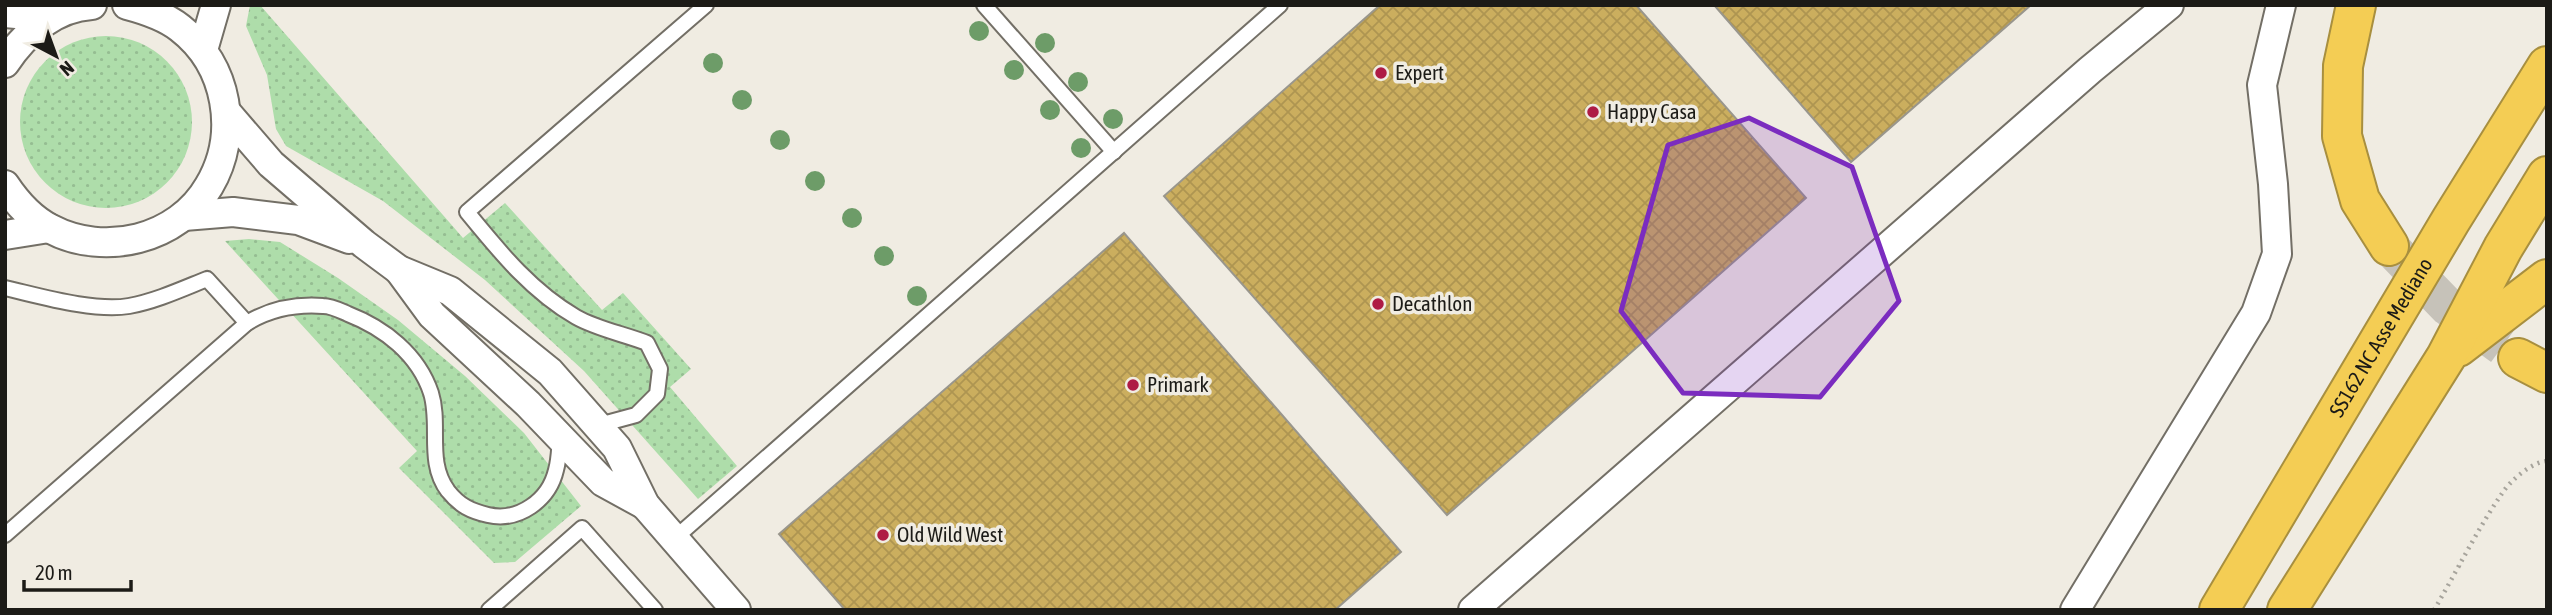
<svg xmlns="http://www.w3.org/2000/svg" width="2552" height="615" viewBox="0 0 2552 615" font-family="'Asap Condensed',sans-serif">
<style>
.grass{fill:url(#grass-dots)}
.building{fill:url(#building-cross-hatch);stroke:#99968c;stroke-width:2}
.lines{fill:none;stroke-linecap:round;stroke-linejoin:round}
.highway-tunnel{stroke:#c6c2b9;stroke-width:38;stroke-dasharray:38 19;stroke-linecap:butt}
.lane-casing{stroke:#736f66;stroke-width:18}
.street-casing{stroke:#736f66;stroke-width:32}
.highway-casing{stroke:#a88f3f;stroke-width:42}
.path{stroke:#a7a49c;stroke-width:4.5;stroke-dasharray:2 5;stroke-linecap:butt}
.lane{stroke:#fff;stroke-width:14}
.street{stroke:#fff;stroke-width:28}
.highway{stroke:#f4cd54;stroke-width:38}
.tree{fill:#6d9c68}
.marked{fill:#7b2cbf;fill-opacity:0.2;stroke:#7b2cbf;stroke-width:5;stroke-linejoin:round}
.poi-dot{fill:#ae1b45;stroke:#f0ece2;stroke-width:2.5}
.labels{text-anchor:middle;stroke-width:7;stroke-linejoin:round;paint-order:stroke}
.poi-label{font-size:21px;fill:#1c1b17;stroke:#f0ece2;text-anchor:start}
.street-label{font-size:21px;fill:#1c1b17;stroke:#f0ece2}
</style>
<defs>
<pattern id="grass-dots" width="8" height="8" patternUnits="userSpaceOnUse" patternTransform="scale(1.75)"><rect width="8" height="8" fill="#aeddaa"/><path d="M2 2h.1M6 6h.1" fill="none" stroke="#95bd92" stroke-width="1.8" stroke-linecap="round"/></pattern>
<pattern id="building-cross-hatch" width="8" height="8" patternUnits="userSpaceOnUse" patternTransform="scale(1.75)"><rect width="8" height="8" fill="#cbae5e"/><path d="M0 0l8 8M0 8l8-8" fill="none" stroke="#ae9551"/></pattern>
</defs>
<rect width="100%" height="100%" fill="#f0ece2"/>
<g class="grass">
<polygon points="250,5 260,5 463,238 505,203 602,310 623,293 691,369 670,387 737,466 698,499 584,371 485,280 383,201 286,146 276,129 267,75 246,26"/>
<circle cx="106" cy="122" r="86"/>
<polygon points="249,239 280,242 338,278 398,320 465,376 524,433 581,506 515,562 494,563 399,468 417,451 225,241"/>
</g>
<g class="building">
<polygon points="1380,5 1636,5 1806,198 1447,515 1164,196"/>
<polygon points="1714,5 2031,5 1851,162"/>
<polygon points="1124,233 1401,552 1335,610 845,610 779,534"/>
</g>
<g class="lines">
<polyline class="highway-tunnel" points="2389,246 2448,307 2518,358"/>
<defs>
<g id="lane">
<polyline points="984,5 1114,152"/>
<path d="M5,288c35,8 89,24 124,18 27,-5 53,-17 78,-27l40,44"/>
<path d="M599,425l37,-10 21,-21 3,-25 -13,-26c-23,-9 -50,-14 -71,-26 -45,-26 -77,-66 -109,-105l239,-207"/>
<path d="M5,535l242,-212c23,-14 49,-19 76,-17 9,0 18,5 25,8 36,14 70,40 83,79 10,32 -5,69 17,98 12,15 23,20 40,24 31,7 61,-15 68,-45 3,-10 3,-22 4,-32"/>
<polyline points="674,539 1280,5"/>
<polyline points="489,610 582,528 655,610"/>
</g>
<g id="street">
<polyline points="5,13 51,17"/>
<polyline points="203,50 216,5"/>
<path d="M5,63c20,-30 50,-56 87,-58"/>
<polyline points="227,113 271,164 364,244 399,270 450,291 550,372 617,448 645,505 736,610"/>
<path d="M5,185c12,18 26,34 46,44 53,28 127,11 158,-43 31,-52 19,-121 -29,-158 -15,-12 -34,-18 -53,-23"/>
<polyline points="184,216 233,212 298,220 349,239"/>
<polyline points="5,235 49,228"/>
<polyline points="399,270 432,315 528,404 603,482 645,505"/>
<polyline points="1473,610 2090,70 2169,5"/>
<polyline points="2075,610 2256,313 2277,254 2273,184 2262,85 2281,5"/>
</g>
<g id="highway">
<polyline points="2356,5 2343,66 2342,136 2360,200 2389,246"/>
<polyline points="2458,347 2547,279"/>
<polyline points="2518,358 2547,373"/>
<path id="s1" d="M2219,610l232,-390 96,-154"/>
<polyline points="2287,610 2446,357 2503,248 2547,176"/>
</g>
</defs>
<use href="#lane" class="lane-casing"/>
<use href="#street" class="street-casing"/>
<use href="#highway" class="highway-casing"/>
<path class="path" d="M2434,610c23,-39 44,-82 69,-118 8,-12 29,-30 44,-31"/>
<use href="#lane" class="lane"/>
<use href="#street" class="street"/>
<use href="#highway" class="highway"/>
</g>
<g class="tree">
<circle cx="979" cy="31" r="10"/>
<circle cx="1045" cy="43" r="10"/>
<circle cx="713" cy="63" r="10"/>
<circle cx="1014" cy="70" r="10"/>
<circle cx="1078" cy="82" r="10"/>
<circle cx="742" cy="100" r="10"/>
<circle cx="1050" cy="110" r="10"/>
<circle cx="1113" cy="119" r="10"/>
<circle cx="780" cy="140" r="10"/>
<circle cx="1081" cy="148" r="10"/>
<circle cx="815" cy="181" r="10"/>
<circle cx="852" cy="218" r="10"/>
<circle cx="884" cy="256" r="10"/>
<circle cx="917" cy="296" r="10"/>
</g>
<path class="marked" d="M1749,118l103,49 47,134 -79,96 -137,-4 -62,-82 47,-166z"/>
<g class="poi-dot">
<circle cx="1381" cy="73" r="7"/>
<circle cx="1593" cy="112" r="7"/>
<circle cx="1378" cy="304" r="7"/>
<circle cx="1133" cy="385" r="7"/>
<circle cx="883" cy="535" r="7"/>
</g>
<g class="labels">
<g class="poi-label">
<text x="1395" y="80">Expert</text>
<text x="1607" y="119">Happy Casa</text>
<text x="1392" y="311">Decathlon</text>
<text x="1147" y="392">Primark</text>
<text x="897" y="542">Old Wild West</text>
</g>
<g class="street-label">
<text dy="7" stroke="none"><textPath href="#s1" startOffset="317">SS162 NC Asse Mediano</textPath></text>
</g>
</g>
<rect width="2552" height="615" fill="none" stroke="#1c1b17" stroke-width="14"/>
<g transform="translate(56 56) rotate(139)" stroke="#f0ece2" stroke-width="5" paint-order="stroke">
<path d="M0-5L12 26L0 18L-12 26Z" fill="#1c1b17"/>
<text y="-10" font-size="19" font-weight="bold" text-anchor="middle" fill="#1c1b17">N</text>
</g>
<path d="M24 580v10h107v-10" fill="none" stroke="#1c1b17" stroke-width="3.5"/>
<text x="35" y="580" font-size="21" fill="#1c1b17" stroke="#f0ece2" stroke-width="5" paint-order="stroke">20 m</text>
</svg>
